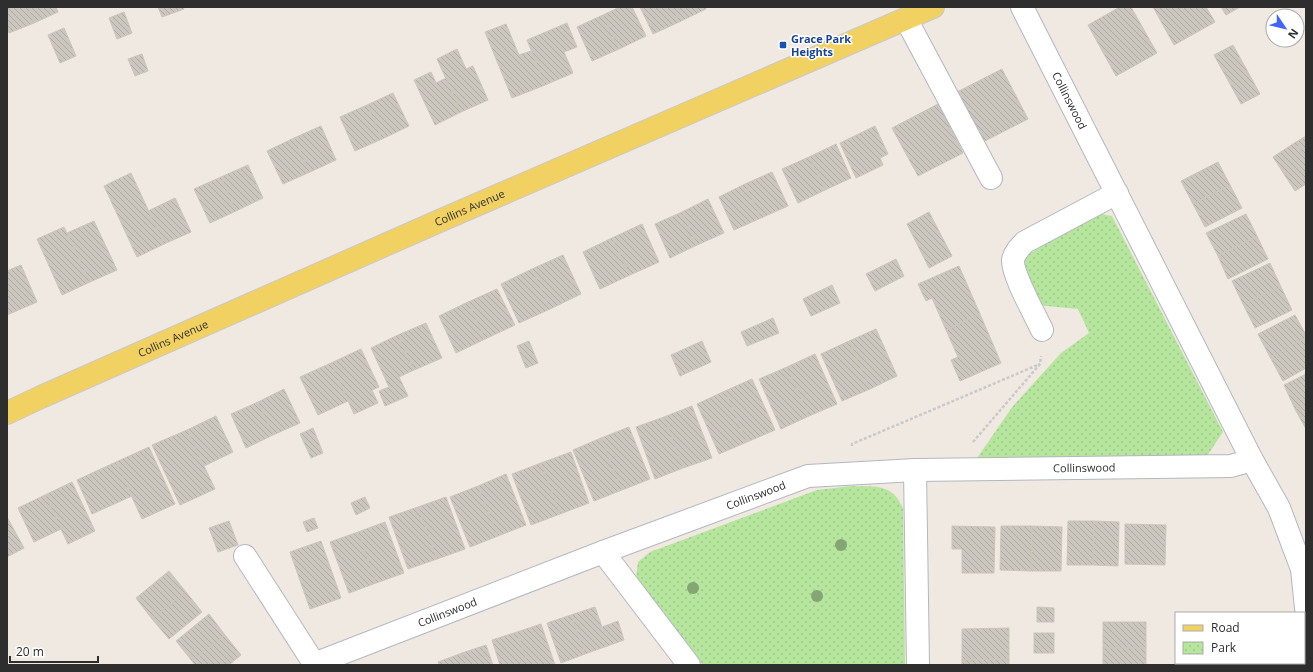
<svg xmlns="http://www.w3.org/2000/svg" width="1313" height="672" viewBox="0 0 1313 672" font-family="'Open Sans',sans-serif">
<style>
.park{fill:url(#park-dots)}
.building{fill:url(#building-back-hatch);stroke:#cbc5ba}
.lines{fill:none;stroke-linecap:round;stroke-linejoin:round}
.minor-casing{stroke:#b4b7c1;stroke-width:24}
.major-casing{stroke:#c9c9c9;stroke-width:24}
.path{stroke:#c9c9c9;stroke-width:2.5;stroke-dasharray:3 2;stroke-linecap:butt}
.minor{stroke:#fff;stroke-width:22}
.major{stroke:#f2d163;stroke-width:22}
.tree{fill:#84a574}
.transit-dot{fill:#1a4fb4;stroke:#fff;stroke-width:1.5}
.labels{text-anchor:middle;stroke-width:3;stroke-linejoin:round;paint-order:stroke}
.transit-label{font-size:11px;font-weight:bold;fill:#164399;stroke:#fff;text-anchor:start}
.street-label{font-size:11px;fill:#2e2e2e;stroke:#fff}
</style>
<defs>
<pattern id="park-dots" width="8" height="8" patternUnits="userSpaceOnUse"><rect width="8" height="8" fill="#b6e59e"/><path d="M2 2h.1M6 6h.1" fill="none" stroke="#9dc588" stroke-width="1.8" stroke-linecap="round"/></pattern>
<pattern id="building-back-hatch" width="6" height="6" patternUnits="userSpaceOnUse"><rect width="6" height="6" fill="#cbc7bf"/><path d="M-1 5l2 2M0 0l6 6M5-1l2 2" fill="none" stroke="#afaba4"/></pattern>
</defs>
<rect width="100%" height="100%" fill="#efe9e1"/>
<g class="park">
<polygon points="1095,213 1112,216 1223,432 1207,456 977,458 1013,406 1061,353 1089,333 1078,309 1036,305 1025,277 1023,258"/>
<path d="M852,486c23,1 40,-3 51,22l2,157h-202l-67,-87 2,-16 12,-10 167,-62z"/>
</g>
<g class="building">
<polygon points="7,7 28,7 34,23 9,33 7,27"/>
<polygon points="28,7 56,7 58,12 34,23"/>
<polygon points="158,7 183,7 184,9 162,17"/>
<polygon points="620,7 632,7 646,36 619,49 603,15"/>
<polygon points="640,7 673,7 679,22 653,34"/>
<polygon points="673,7 705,7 706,9 679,22"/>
<polygon points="1120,7 1131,7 1157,53 1116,76 1088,25"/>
<polygon points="1153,7 1206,7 1215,22 1174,45"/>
<polygon points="1221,7 1240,7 1226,15"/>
<polygon points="124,12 132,33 117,39 109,18"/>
<polygon points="603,15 619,49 592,61 577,27"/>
<polygon points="567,23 577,47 564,52 573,73 545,85 527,40"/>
<polygon points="506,24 519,55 531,51 545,85 512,98 485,32"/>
<polygon points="64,28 76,56 60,63 48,35"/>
<polygon points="1233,45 1260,94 1241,104 1214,55"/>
<polygon points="457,49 466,69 473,66 488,100 461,112 437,59"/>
<polygon points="142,54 148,71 135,76 128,59"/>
<polygon points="1002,69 1028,119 981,143 955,93"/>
<polygon points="431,72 436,83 446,78 461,112 435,125 414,80"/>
<polygon points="393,93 409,126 382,139 367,105"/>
<polygon points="938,104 963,153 918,176 892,128"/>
<polygon points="367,105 382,139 355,151 340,117"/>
<polygon points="321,126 336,160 310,172 294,138"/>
<polygon points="875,126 888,154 880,158 883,165 856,178 840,143"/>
<polygon points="1306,136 1306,158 1296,142"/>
<polygon points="294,138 310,172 283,184 267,151"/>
<polygon points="1296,142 1306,158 1306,184 1295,191 1273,157"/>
<polygon points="836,144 851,178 825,190 809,157"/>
<polygon points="809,157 825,190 798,203 782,169"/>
<polygon points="1218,162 1230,185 1193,204 1181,181"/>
<polygon points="248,165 263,198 236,211 221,177"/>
<polygon points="772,172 788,206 761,218 745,184"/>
<polygon points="131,173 164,244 137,257 104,186"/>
<polygon points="221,177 236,211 210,223 194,189"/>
<polygon points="745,184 761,218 734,230 719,197"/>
<polygon points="1230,185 1242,208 1205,227 1193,204"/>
<polygon points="175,198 191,232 164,244 148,211"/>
<polygon points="708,199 724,233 697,245 682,212"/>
<polygon points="682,212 697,245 670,258 655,224"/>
<polygon points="929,212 952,256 929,268 907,224"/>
<polygon points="1246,214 1257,236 1218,256 1206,233"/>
<polygon points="94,221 117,270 90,282 67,233"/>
<polygon points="642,224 659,262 630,275 612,238"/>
<polygon points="64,227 90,282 62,295 37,239"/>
<polygon points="1257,236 1268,259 1228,279 1218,256"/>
<polygon points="612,238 630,275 600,289 583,252"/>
<polygon points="563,255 581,294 550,309 532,269"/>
<polygon points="896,259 904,276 875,291 866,274"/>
<polygon points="1270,263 1281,287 1243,304 1232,281"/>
<polygon points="21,265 37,302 7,315 7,271"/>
<polygon points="959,266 980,314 946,330 932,298 926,301 918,284"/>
<polygon points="532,269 550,309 519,323 501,284"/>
<polygon points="832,285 840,303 811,316 803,299"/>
<polygon points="1281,287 1292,310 1255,328 1243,304"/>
<polygon points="497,289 515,325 485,339 468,302"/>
<polygon points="468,302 485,339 456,353 439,316"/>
<polygon points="980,314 1001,363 960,381 951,360 958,357 946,330"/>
<polygon points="1295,315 1306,335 1306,338 1270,357 1258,334"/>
<polygon points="773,318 779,333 747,346 741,332"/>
<polygon points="426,323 442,358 414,370 398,335"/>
<polygon points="876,329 897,376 870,389 849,341"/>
<polygon points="398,335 414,370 399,377 408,396 385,406 379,391 389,387 371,348"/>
<polygon points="1306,338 1306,368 1283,381 1270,357"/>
<polygon points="529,341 538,363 526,368 517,346"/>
<polygon points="702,341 711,362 680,376 671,355"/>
<polygon points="849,341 870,389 842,401 821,354"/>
<polygon points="361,349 379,387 372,390 378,403 354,414 331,363"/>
<polygon points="815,354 837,404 809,416 787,367"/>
<polygon points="331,363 348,401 318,415 300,377"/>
<polygon points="787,367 809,416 781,429 759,379"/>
<polygon points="1306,374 1306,403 1295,409 1284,385"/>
<polygon points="752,379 775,430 747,442 725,391"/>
<polygon points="284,389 300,423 273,435 258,402"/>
<polygon points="725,391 747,442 719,454 697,404"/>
<polygon points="258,402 273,435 246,448 231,414"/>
<polygon points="1306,403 1306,429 1295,409"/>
<polygon points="692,406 712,458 683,468 664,417"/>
<polygon points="216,416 233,452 204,466 187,430"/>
<polygon points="664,417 683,468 655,479 636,427"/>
<polygon points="629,427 650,479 622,490 601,438"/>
<polygon points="313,428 323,453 311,458 300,434"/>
<polygon points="187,430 215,489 180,505 152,445"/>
<polygon points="601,438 622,490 594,501 573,450"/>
<polygon points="149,447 175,504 142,519 116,462"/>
<polygon points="571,452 589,503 560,514 541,463"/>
<polygon points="116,462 132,496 92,514 77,480"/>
<polygon points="541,463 560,514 531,525 512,474"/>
<polygon points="506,474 526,525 498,536 478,486"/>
<polygon points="72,482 95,531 68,544 45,495"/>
<polygon points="478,486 498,536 470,547 450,497"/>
<polygon points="45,495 61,529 34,542 18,508"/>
<polygon points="365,497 370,508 356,515 351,503"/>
<polygon points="446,497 465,549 437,559 418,507"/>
<polygon points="418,507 437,559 408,569 389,517"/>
<polygon points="7,517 24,548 7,557"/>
<polygon points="314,518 318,528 307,532 303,522"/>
<polygon points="229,521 238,545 218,552 209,528"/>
<polygon points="1068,521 1094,521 1093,565 1067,565"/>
<polygon points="1094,521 1119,522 1118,566 1093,565"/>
<polygon points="385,522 404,573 376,583 358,532"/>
<polygon points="1125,524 1166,525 1165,565 1125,564"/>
<polygon points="952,526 995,527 994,573 962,573 962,549 952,549"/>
<polygon points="1001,526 1032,526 1031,571 1000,570"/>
<polygon points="1032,526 1062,527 1061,571 1031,571"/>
<polygon points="358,532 376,583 349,593 330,542"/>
<polygon points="321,541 341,598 310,609 290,552"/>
<polygon points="169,571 186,592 152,619 136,598"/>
<polygon points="186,592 202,612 169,639 152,619"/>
<polygon points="595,607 602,627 618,621 624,640 585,654 571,615"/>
<polygon points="1037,607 1054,608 1054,622 1037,622"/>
<polygon points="209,614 225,635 192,661 176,641"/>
<polygon points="571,615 585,654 561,663 547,623"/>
<rect x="1103" y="622" width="43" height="26"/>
<polygon points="541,624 555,665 528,665 517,632"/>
<polygon points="1009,628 1009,659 962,660 962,629"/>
<polygon points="517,632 528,665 500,665 492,640"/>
<rect x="1034" y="633" width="20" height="20"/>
<polygon points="225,635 241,655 229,665 195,665 192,661"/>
<polygon points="486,645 493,665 466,665 462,653"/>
<rect x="1103" y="648" width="43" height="17"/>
<polygon points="462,653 466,665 439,665 438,662"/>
<polygon points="1009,659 1009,665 962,665 962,660"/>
</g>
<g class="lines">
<defs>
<g id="minor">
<path id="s1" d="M1022,7l230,453 27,48 23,61 4,39"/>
<polyline points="906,19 991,178"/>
<path d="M1042,330c-7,-15 -30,-56 -29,-70 1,-7 7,-13 12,-18l92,-49"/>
<polyline points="915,470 918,665"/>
<polyline points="603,552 689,665"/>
<polyline points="245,556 315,665"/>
<path id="s2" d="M314,664l289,-112 205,-76 107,-6 316,-4 21,-6"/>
<polyline points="1201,665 1201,663"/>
</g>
<g id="major">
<path id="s3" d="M7,413l34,-16 396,-175 496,-215"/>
</g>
</defs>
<use href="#minor" class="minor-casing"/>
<use href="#major" class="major-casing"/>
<g class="path">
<polyline points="973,442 1040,364 1041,356"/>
<polyline points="852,446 852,444 1040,364"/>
</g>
<use href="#minor" class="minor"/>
<use href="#major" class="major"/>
</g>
<g class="tree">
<circle cx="841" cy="545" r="6"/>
<circle cx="693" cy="588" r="6"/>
<circle cx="817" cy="596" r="6"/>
</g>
<rect class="transit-dot" x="779" y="41" width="8" height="8" rx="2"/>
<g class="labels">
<g class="transit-label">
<text x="791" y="43">Grace Park<tspan x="791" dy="13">Heights</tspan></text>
</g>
<g class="street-label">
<text dy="4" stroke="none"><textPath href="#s1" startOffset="105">Collinswood</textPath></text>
<text dy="4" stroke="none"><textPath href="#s3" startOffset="506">Collins Avenue</textPath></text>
<text dy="4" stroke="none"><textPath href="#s3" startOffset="182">Collins Avenue</textPath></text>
<text dy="4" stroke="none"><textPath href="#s2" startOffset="805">Collinswood</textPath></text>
<text dy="4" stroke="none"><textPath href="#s2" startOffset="473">Collinswood</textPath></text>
<text dy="4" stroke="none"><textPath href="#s2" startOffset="143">Collinswood</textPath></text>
</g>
</g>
<rect width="1313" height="672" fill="none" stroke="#2e2e2e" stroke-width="16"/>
<rect x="1175" y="612" width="130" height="52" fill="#ffffff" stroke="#ababab"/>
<rect x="1183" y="625" width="20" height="6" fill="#f2d163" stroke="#ababab"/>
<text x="1211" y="632" font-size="12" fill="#2e2e2e">Road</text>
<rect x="1183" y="642" width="20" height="12" fill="url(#park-dots)" stroke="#ababab"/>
<text x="1211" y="652" font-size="12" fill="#2e2e2e">Park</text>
<g transform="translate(1285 28) rotate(125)"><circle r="19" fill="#ffffff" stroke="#ababab"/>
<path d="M0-3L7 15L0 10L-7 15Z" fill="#4264fb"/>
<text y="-6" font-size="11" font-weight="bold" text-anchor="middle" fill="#2e2e2e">N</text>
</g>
<path d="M10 656v6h88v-6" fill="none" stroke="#2e2e2e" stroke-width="2"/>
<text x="16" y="656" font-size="12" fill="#2e2e2e" stroke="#ffffff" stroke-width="3" paint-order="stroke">20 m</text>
</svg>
